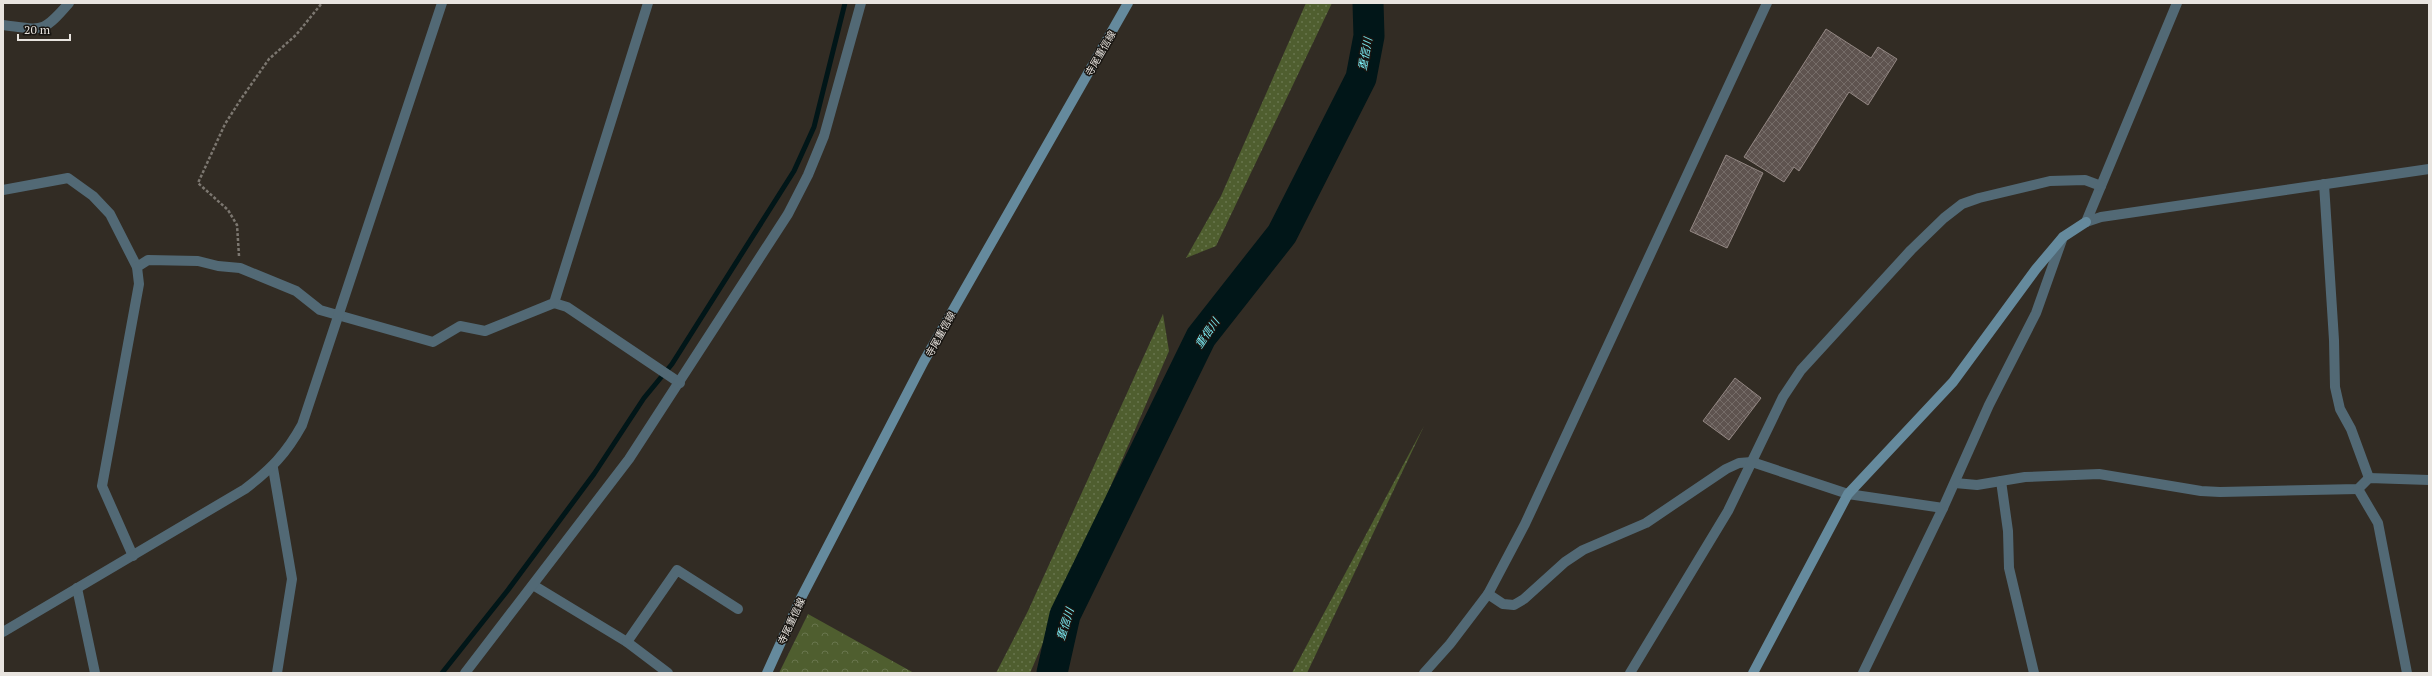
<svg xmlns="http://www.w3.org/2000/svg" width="2432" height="676" viewBox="0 0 2432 676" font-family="'PT Serif','Noto Sans JP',serif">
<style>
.grass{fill:url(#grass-dots)}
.forest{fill:url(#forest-crowns)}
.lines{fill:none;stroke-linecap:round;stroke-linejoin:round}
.stream{stroke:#011618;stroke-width:5}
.river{stroke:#011618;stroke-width:31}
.building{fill:url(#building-cross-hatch);stroke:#938783}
.path{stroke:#7c7770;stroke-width:2.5;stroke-dasharray:3 2;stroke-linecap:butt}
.street{stroke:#526975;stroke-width:10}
.secondary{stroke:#658a9d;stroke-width:10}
.labels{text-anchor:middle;stroke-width:3;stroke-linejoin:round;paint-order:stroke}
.street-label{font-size:10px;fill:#e8e4df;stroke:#181511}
.water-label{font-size:11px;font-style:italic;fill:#7becf4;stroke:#181511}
</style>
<defs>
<pattern id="grass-dots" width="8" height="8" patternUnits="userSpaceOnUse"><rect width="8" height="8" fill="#4f5e2f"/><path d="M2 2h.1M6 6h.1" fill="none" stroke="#68754d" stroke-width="1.8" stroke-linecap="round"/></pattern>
<pattern id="forest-crowns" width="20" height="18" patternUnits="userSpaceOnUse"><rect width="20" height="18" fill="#4f5e2f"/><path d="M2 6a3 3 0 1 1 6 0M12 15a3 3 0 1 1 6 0" fill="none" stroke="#68754d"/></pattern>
<pattern id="building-cross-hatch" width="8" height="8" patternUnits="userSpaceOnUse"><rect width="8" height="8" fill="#5e534f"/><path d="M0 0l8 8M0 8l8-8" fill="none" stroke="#756c68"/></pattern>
</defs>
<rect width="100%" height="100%" fill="#322c24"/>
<g class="grass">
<polygon points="1306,3 1332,3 1216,246 1186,258 1221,196"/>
<polygon points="1163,314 1169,351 1030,673 996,673 1028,611"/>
<polygon points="1424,426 1307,673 1292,673"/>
</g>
<polygon class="forest" points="808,614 914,673 779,673"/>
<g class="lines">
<polyline class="stream" points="442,673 508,590 594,474 644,398 672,364 794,171 814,127 845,3"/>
<polyline class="river" points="1052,673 1065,615 1201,337 1282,234 1361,78 1369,36 1368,3"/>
</g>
<g class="building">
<polygon points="1826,29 1871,58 1878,47 1897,59 1868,105 1849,92 1799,171 1794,167 1784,182 1744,157"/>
<polygon points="1726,155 1763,173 1727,248 1690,231"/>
<polygon points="1735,378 1761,398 1729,440 1703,421"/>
</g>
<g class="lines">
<polyline class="path" points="239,256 237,225 228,210 198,183 225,124 241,99 269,59 296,35 322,3"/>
<g class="street">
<path d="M3,25c40,5 39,9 66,-22"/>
<polyline points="2324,184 2334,340 2335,387 2340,409 2351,429 2369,478"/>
<polyline points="3,190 68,178 93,196 110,214 137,267"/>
<polyline points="2086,222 2101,217 2429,169"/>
<polyline points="2086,222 2177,3"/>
<polyline points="554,303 567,307 680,383"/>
<polyline points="273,468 292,579 277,673"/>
<polyline points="2001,481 2008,531 2009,568 2034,673"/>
<polyline points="1955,483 1977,485 2025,477 2099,474 2201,491 2220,492 2358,489 2369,478 2429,480"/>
<polyline points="2358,489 2378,523 2407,673"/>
<polyline points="133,556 102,486 139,284 137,267 148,260 198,261 218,266 240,268 296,291 320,310 433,342 460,326 485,331 554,303 648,3"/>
<polyline points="533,585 627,642 668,673"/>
<polyline points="77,588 95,673"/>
<polyline points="1488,594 1503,604 1514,605 1524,599 1565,562 1583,550 1646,523 1726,469 1739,463 1752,462 1848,494 1943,508"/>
<path d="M3,632l242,-143c26,-20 41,-35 57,-64l140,-422"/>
<polyline points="627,642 677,570 738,609"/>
<polyline points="465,673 629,459 788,214 808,175 824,136 861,3"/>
<polyline points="1424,673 1450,644 1488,594 1525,524 1767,3"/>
<polyline points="1630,673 1728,511 1783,397 1801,370 1911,250 1944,218 1962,204 1979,198 2050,181 2085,180 2101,186"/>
<polyline points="1863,673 1943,508 1989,405 2036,313 2063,237"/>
</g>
<g class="secondary">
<polyline points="767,673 801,598 924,361 1128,3"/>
<polyline points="1753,673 1848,494 1953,382 2036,269 2063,237 2086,222"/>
</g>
</g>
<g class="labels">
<g class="street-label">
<text transform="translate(1100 53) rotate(-60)" y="4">寺尾重信線</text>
<text transform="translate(940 334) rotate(-61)" y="4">寺尾重信線</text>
<text transform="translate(791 621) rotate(-65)" y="4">寺尾重信線</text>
</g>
<g class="water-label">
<text transform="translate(1365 54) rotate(-80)" y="4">重信川</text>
<text transform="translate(1207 333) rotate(-56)" y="4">重信川</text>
<text transform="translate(1065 624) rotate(-73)" y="4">重信川</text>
</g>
</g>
<rect width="2432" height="676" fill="none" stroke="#e8e4df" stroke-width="8"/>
<path d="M18 34v6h52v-6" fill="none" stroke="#e8e4df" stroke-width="2"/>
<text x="24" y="34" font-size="12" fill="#e8e4df" stroke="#181511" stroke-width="3" paint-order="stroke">20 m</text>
</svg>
